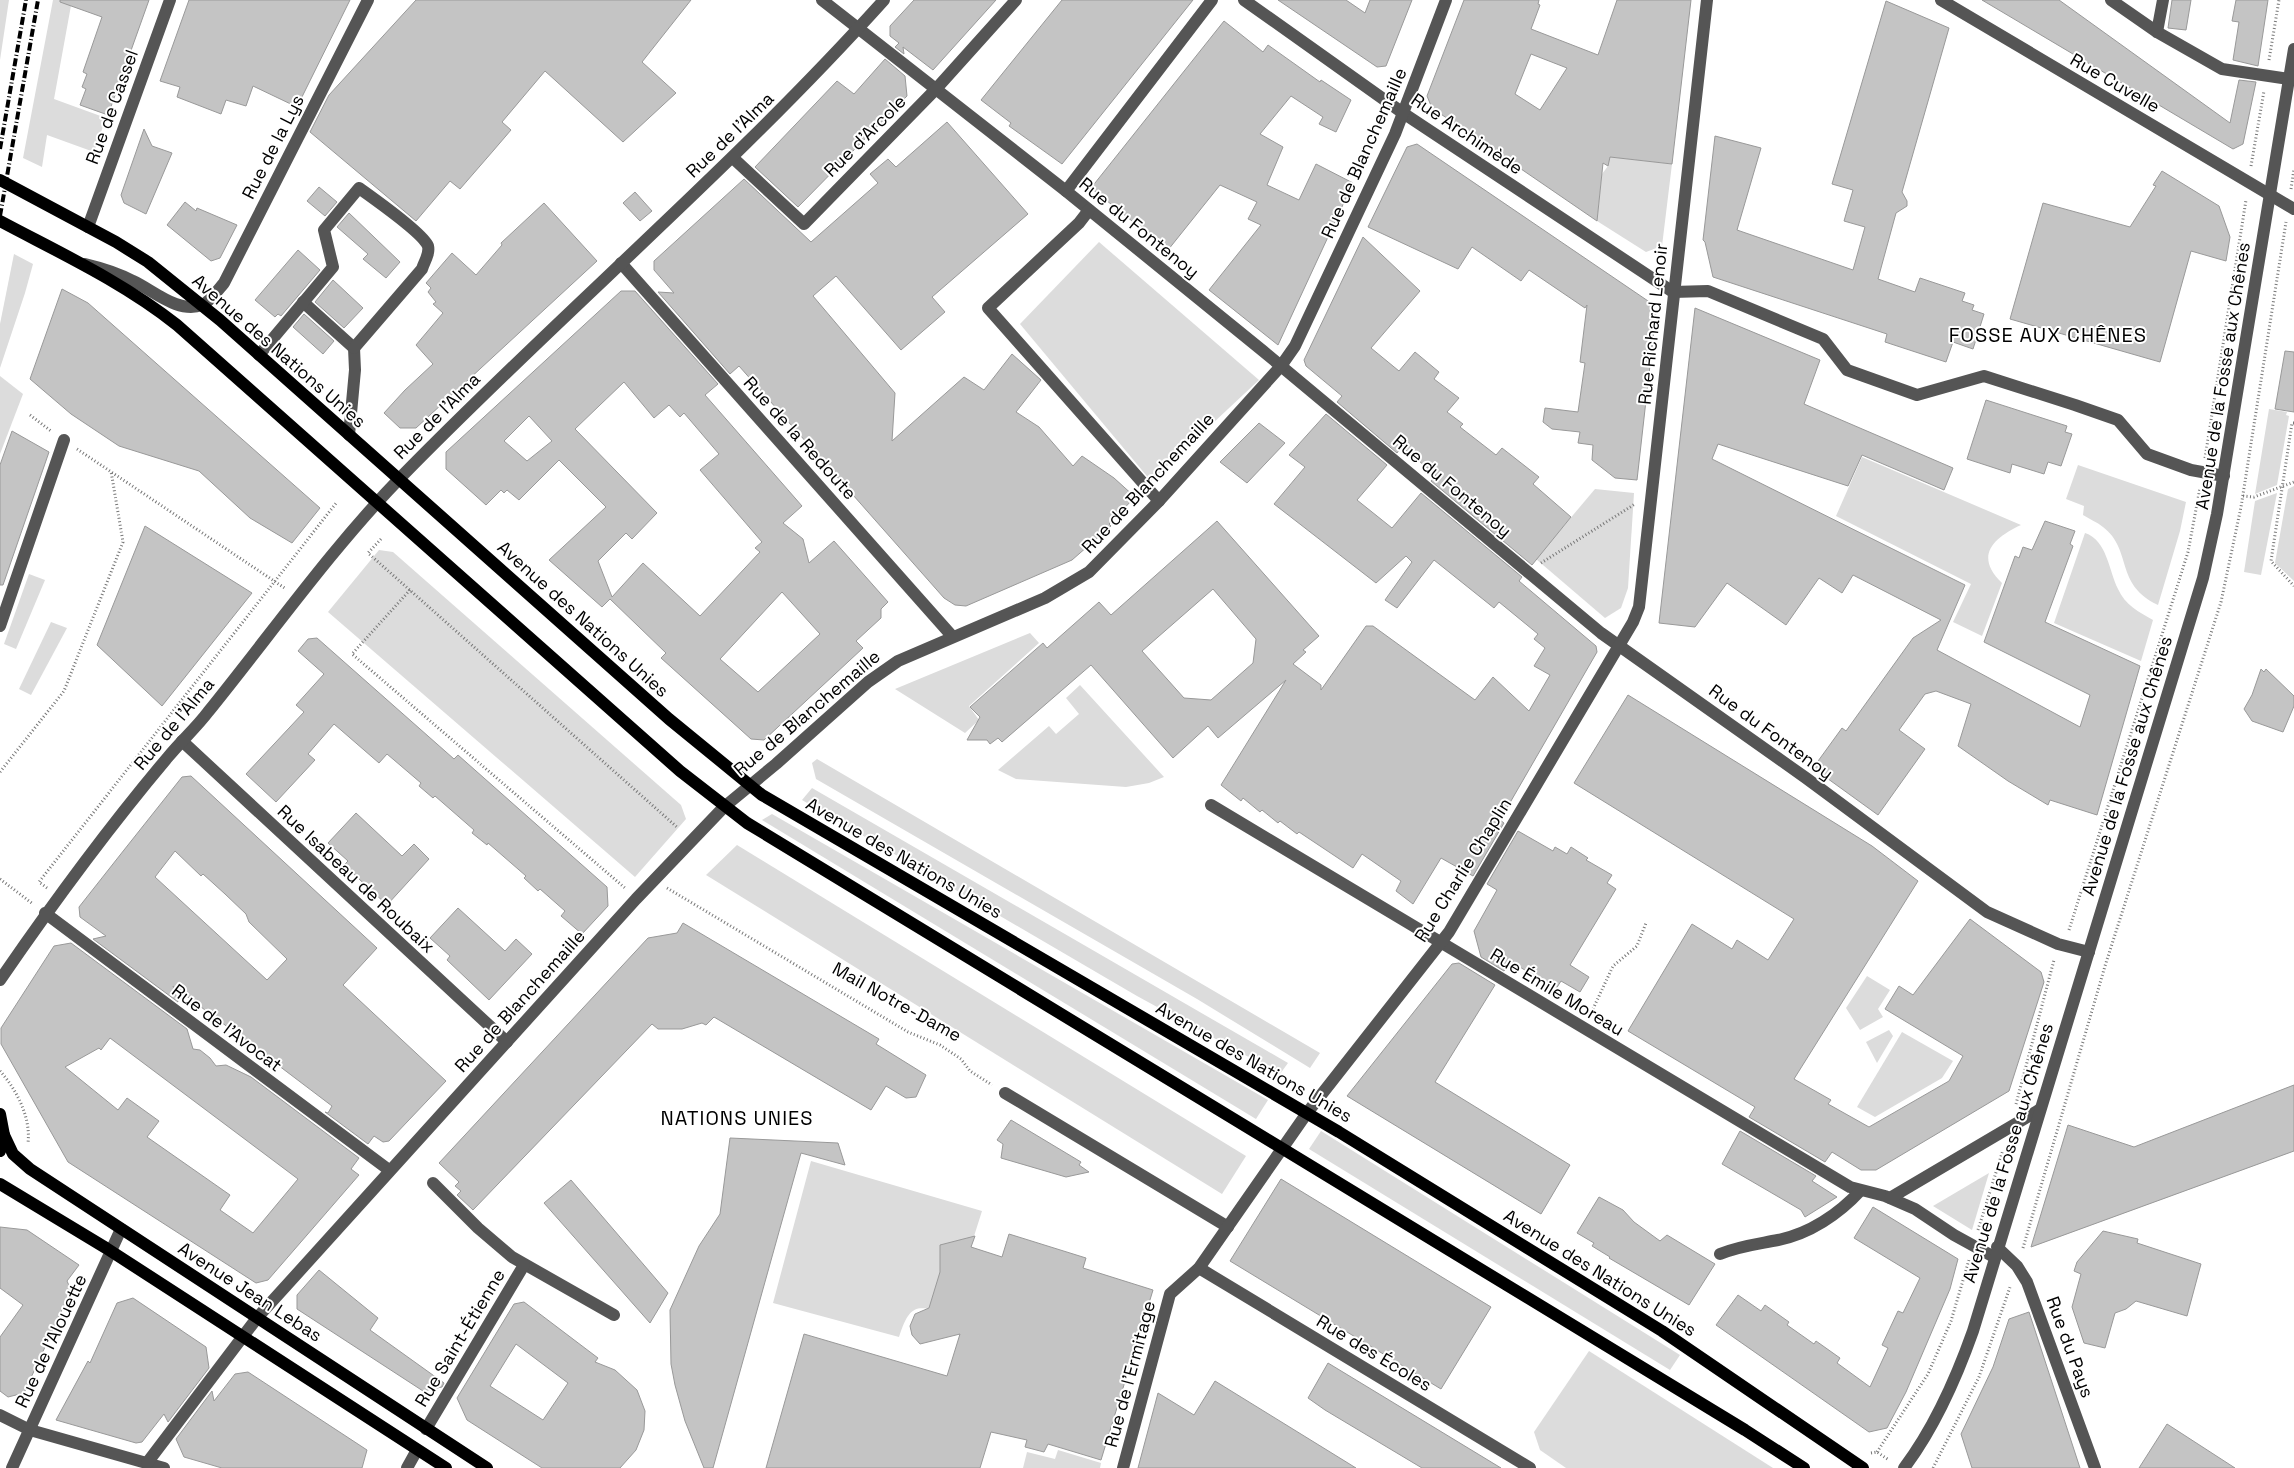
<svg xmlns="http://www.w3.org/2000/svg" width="2294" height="1468" viewBox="0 0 2294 1468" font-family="'Space Grotesk',sans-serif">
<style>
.green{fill:#dcdcdc}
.building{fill:#c4c4c4;stroke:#999;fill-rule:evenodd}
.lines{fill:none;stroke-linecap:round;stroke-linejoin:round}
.path{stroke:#777;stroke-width:3;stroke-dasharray:1 2.5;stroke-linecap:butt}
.minor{stroke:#555;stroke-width:12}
.major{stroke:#000;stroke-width:12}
.rail{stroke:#000;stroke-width:4;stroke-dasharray:8 2.5 1 2.5;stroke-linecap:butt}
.labels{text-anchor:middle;stroke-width:4;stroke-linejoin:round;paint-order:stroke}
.street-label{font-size:18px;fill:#000;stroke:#fff}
.quarter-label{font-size:20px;letter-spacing:1px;fill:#000;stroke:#fff}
</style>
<rect width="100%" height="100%" fill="#fff"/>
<g class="green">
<polygon points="0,0 9,0 0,60"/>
<polygon points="53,0 72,0 54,99 106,118 94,152 47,135 42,167 23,158"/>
<polygon points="1610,157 1672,164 1662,246 1646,252 1597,221 1602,174 1608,166"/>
<polygon points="1099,242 1259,380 1151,481 1020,324"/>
<polygon points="14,254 33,264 25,293 0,368 0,324"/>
<polygon points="0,376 23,394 0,454"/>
<polygon points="2269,409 2287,412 2286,415 2289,416 2277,485 2255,494"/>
<path d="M1862,457l159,68c-28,13 -47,31 -19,58l-20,53 -29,-14 18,-38 -135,-68z"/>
<path d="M2078,465l108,37 -6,29 -22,74c-44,-21 -25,-55 -55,-78 -6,-5 -14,-8 -20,-12l1,-9 -18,-7z"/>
<polygon points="2294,486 2294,581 2275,563 2288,489"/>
<polygon points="1595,489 1634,493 1628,588 1621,608 1605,618 1536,559"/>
<polygon points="2277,493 2261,575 2244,572 2255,501"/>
<path d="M2085,533c22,7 24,38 33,56 7,16 21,23 35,31l-12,41 -87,-38z"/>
<polygon points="379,550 393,552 681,805 686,819 635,877 328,612"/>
<polygon points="29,574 45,580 16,649 4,644"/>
<polygon points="51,622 67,628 31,695 19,689"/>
<polygon points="1030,633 1039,643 969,706 979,720 965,733 895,689"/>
<polygon points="1080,685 1164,777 1149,783 1126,787 1016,779 998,770 1049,726 1056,734 1079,714 1066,698"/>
<polygon points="817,759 1320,1053 1310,1068 1197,999 816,779 812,763"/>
<polygon points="812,788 1288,1063 1280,1074 1137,996 802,800"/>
<polygon points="772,814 1268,1100 1256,1119 762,820"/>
<polygon points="737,845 1246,1156 1222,1194 706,875"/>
<polygon points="1867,976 1890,990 1878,1009 1883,1017 1860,1030 1846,1008"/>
<polygon points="1889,1030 1893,1036 1877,1063 1866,1042"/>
<polygon points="1902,1032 1953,1061 1942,1078 1875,1117 1857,1107"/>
<polygon points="1321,1131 1680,1355 1670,1370 1309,1149"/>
<path d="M811,1161l171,50 -33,104c-32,-11 -39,-12 -50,22l-126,-34z"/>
<polygon points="1989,1173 1972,1230 1933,1206"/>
<polygon points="1589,1351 1773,1468 1566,1468 1540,1450 1534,1432"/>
<polygon points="1058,1450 1101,1463 1100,1468 1023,1468 1027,1452 1055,1459"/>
</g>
<g class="building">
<polygon points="60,0 149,0 108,115 80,105 86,89 82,87 87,74 83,72 102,17 60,2"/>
<polygon points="189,0 350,0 297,107 253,86 246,106 226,100 221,114 177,97 180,87 160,81"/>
<polygon points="416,0 691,0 642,62 676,93 623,142 545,71 502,122 511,130 493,151 460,189 450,181 416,221 310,132 329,95"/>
<polygon points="914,0 996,0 933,70 903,47 904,54 895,47 899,43 890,36 890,26"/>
<polygon points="1062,0 1193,0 1062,164 1009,126 1011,123 981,100"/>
<polygon points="1278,0 1346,0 1365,13 1370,0 1412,0 1386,66 1377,67"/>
<path d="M1464,0h75l-1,4 2,1 -9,24 67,26 19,-55h74l-19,164 -62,-7 -2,9 -5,-3 -6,58 -165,-113 -5,-12zM1531,54l36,14 -27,42 -25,-16z"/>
<polygon points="1982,0 2059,0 2230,123 2239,80 2256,82 2243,144 2233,149"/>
<polygon points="2172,0 2191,0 2186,30 2168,28"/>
<polygon points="2236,0 2268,0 2258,66 2233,60 2239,22 2232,21"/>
<polygon points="1886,1 1949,28 1902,192 1907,201 1907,206 1896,213 1878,279 1915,292 1920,278 1965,293 1962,301 1974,305 1972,310 1984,314 1973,349 1953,342 1946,362 1885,342 1887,334 1713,277 1705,242 1703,240 1715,136 1761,148 1737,230 1853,270 1865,227 1844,221 1853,190 1832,184"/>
<polygon points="1224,21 1263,52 1268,45 1320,82 1321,80 1351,100 1336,132 1319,124 1323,117 1291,96 1260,134 1283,147 1267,185 1299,200 1316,164 1353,183 1278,345 1209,290 1261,225 1248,219 1257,202 1220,185 1168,250 1091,188"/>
<polygon points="885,59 905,76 907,96 798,207 755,167 837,81 854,94"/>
<polygon points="947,122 1028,214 932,297 945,312 901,350 836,276 813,296 895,393 892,441 964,377 984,390 1012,354 1041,380 1016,412 1039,427 1073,466 1082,456 1114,478 1135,497 1109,524 1111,526 1072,560 966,606 955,605 944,598 739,366 730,374 658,292 674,293 654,270 654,261 744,179 811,242 878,183 870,174 888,159 896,167"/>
<polygon points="144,129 152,146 172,153 146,214 124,203 121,195"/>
<polygon points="1417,144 1651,303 1656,312 1637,480 1615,478 1592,460 1593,445 1578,443 1580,432 1552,429 1543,422 1545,408 1578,412 1585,363 1580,362 1587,305 1585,308 1529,270 1521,281 1472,247 1458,269 1368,227 1407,147"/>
<polygon points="2162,171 2219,206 2230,237 2226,261 2191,251 2160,362 2010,319 2043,203 2130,227 2156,186 2153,185"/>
<polygon points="319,187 337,202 325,216 307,201"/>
<polygon points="635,192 652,211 640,221 623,203"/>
<polygon points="185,202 196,211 197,208 237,225 220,258 211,261 167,225"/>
<polygon points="544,203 597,261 416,428 400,428 384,413 405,390 433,364 416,345 443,313 433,304 436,302 428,292 431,288 426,283 452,253 476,275 502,245 501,243"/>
<polygon points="349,213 400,262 386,278 363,259 368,254 337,227"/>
<polygon points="1363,237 1420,291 1371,348 1399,371 1415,352 1439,372 1434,379 1459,398 1447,412 1463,424 1460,427 1496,455 1502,448 1539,477 1533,484 1571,517 1532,565 1431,481 1436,475 1402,447 1397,453 1337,402 1342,396 1306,366 1304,360"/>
<polygon points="298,250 320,270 281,316 278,314 275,317 255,300"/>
<polygon points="333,280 363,308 344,328 315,302"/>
<polygon points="62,289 88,303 320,508 292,543 250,518 199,471 119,446 71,414 30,379"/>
<path d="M621,291h14l83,93 -13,11 97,111 -19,17 20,16 6,24 25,-22 54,61 -7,7v9l-25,23 7,7 -99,92 -13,-1 -90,-81 5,-5 -56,-54 -8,8 -53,-47 57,-53 -47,-47 -40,40 -12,-10 -3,3 -3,-3 -15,15 -40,-36v-17zM624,382l30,36 15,-13 11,12 4,-4 35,41 -19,16 62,72 -7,6 5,4 -60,64 -57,-53 -31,34 -14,-36 28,-28 6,6 25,-26 -82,-84zM529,416l23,25 -25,20 -23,-20zM782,592l38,42 -62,58 -38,-33z"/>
<polygon points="1695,308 1820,360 1804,404 1953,468 1944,490 1862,455 1848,486 1718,444 1712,459 1965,585 1937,650 2080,727 2090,695 1984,642 2015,556 2019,558 2023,547 2032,550 2045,521 2075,531 2070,544 2073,546 2045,622 2140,666 2097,815 2050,800 2048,805 2008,781 1958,746 1971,704 1936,691 1925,694 1899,730 1925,749 1878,815 1813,768 1842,728 1846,731 1913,638 1941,620 1853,575 1842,593 1819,578 1786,625 1727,583 1695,627 1659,623"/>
<polygon points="304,314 334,341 323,354 293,327"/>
<polygon points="2285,351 2294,352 2294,412 2275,409"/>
<polygon points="1986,400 2067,426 2065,432 2072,434 2061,466 2048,462 2044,474 2012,464 2010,473 1967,459"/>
<path d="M1326,414l61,51 -30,35 35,28 29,-35 101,84 -3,4 77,65 1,6 -97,168 4,3 -31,53 -32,-18 -28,46 -17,-13 5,-10 -39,-27 -9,14 -54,-36 -2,2 -17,-13 -2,2 -16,-13 -2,2 -17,-14 -2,3 -20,-16 65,-105 -68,58 -10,-12 -35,32 -82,-93 -89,77 -4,-4 -8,6 -3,-4h-20l13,-23 -10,-10 73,-64 4,5 52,-46 12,13 106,-94 102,115 -16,14 3,2 -13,12 28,21v5l45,-64h7l102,74 18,-23 36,34 21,-36 -16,-9 11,-18 -11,-9 4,-5 -39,-32 -5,6 -60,-48 -37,48 -12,-8 27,-38 -6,-6 -30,27 -102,-79 31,-37 -16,-12zM1213,589l43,50 -3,24 -42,37 -27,-2 -42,-47z"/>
<polygon points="1259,423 1285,443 1247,483 1220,462"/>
<polygon points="12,431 49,452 3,585 0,585 0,465"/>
<polygon points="145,526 252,593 162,706 97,645"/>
<polygon points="317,638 454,759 458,755 607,887 608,906 582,934 561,916 565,911 540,889 538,891 524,878 526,876 488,843 487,845 472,833 474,830 435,796 433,798 419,786 421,783 387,754 379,763 334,724 308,754 315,760 276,802 246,774 304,712 296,705 324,674 298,651 308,639"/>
<polygon points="2261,669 2264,672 2266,669 2294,696 2294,706 2283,732 2252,721 2244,709 2252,695"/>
<polygon points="1628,695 1872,846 1918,881 1794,1079 1831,1100 1828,1104 1869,1127 1949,1081 1963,1056 1885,1009 1899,986 1913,995 1970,919 2041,972 2044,982 2009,1091 1876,1170 1861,1170 1832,1152 1825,1162 1749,1117 1755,1107 1628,1031 1692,924 1732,949 1737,940 1768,960 1794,919 1574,783"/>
<path d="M191,776l186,172 -34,37 103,96 -57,60 -6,1 -9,-6 -6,8 -43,-32 3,1 4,-7 -103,-78 -56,-42 5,16 -85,-63 13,-3 -26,-19 -1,-10 45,-57 58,-73zM175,851l26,25 2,-2 22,20 21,20 3,8 38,37 -20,21 -112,-103z"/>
<polygon points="356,813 402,856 414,844 429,859 387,905 344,865 348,861 328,843"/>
<polygon points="1518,831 1553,851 1555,847 1567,854 1571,847 1588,858 1586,860 1612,875 1607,883 1616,889 1570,965 1589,977 1580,992 1561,981 1556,989 1510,961 1504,971 1481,957 1474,931 1497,890 1487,884"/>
<polygon points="458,908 505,951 516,939 532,954 489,1000 447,960 450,956 430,938"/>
<polygon points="683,923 879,1039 876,1044 926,1075 916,1097 906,1098 886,1086 871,1110 714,1017 706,1025 702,1023 682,1029 658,1029 652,1024 473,1210 457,1195 461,1191 455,1186 459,1182 439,1163 648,938 677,933"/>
<path d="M71,943l116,86 6,20 7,1 10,8 6,8 10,-1 25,12 108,81 -8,11 8,6 -91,105 -12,3 -188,-121 -67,-118v-16l53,-82zM110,1038l188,141 -45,54 -33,-23 10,-15 -83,-58 12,-16 -32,-23 -9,12 -53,-43 34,-19 2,2z"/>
<polygon points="1459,963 1495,985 1435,1082 1570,1165 1541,1214 1347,1096 1452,964"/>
<polygon points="2294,1085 2294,1151 2031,1247 2068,1125 2134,1147"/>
<polygon points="1011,1120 1081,1162 1079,1165 1089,1172 1066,1177 1001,1158 1003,1144 997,1140"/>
<polygon points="1740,1131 1816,1176 1812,1181 1837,1197 1805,1217 1801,1210 1722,1164"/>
<polygon points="730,1138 838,1143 845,1165 801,1153 713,1468 704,1468 685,1421 675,1385 671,1364 670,1310 699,1246 720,1214"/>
<polygon points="1281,1179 1491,1307 1441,1389 1230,1261"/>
<polygon points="571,1180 668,1293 650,1323 544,1203"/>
<polygon points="1599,1197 1623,1210 1634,1222 1660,1241 1667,1235 1715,1264 1689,1305 1609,1258 1610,1257 1592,1246 1594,1243 1577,1233"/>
<polygon points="1873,1207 1958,1259 1950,1289 1906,1392 1887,1428 1869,1432 1716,1325 1738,1295 1761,1311 1765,1305 1789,1322 1787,1325 1814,1344 1816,1341 1840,1358 1837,1363 1870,1387 1888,1348 1882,1345 1898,1311 1903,1313 1920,1278 1854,1238"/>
<polygon points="0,1227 27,1230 79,1265 67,1281 71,1290 24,1393 8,1397 0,1391 0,1337 23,1305 0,1288"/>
<polygon points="2103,1231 2138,1239 2137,1243 2201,1264 2187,1316 2136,1301 2126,1309 2115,1313 2105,1348 2084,1343 2072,1307 2081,1274 2074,1271 2077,1262"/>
<polygon points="1009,1234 1086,1258 1083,1268 1153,1290 1101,1460 1048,1444 1044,1452 1025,1447 1027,1440 991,1432 980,1468 766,1468 804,1334 947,1376 960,1334 920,1344 912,1335 910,1326 915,1314 929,1308 940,1272 940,1245 975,1236 971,1247 1002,1257"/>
<polygon points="319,1270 378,1318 370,1330 444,1383 442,1387 423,1391 297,1309 297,1295"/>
<polygon points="133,1298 206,1347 209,1368 168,1422 164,1414 142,1442 136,1443 56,1420 88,1361 90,1363 117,1303"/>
<path d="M524,1302l74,56 -3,4 20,8 22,20 8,21 -1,19 -8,20 -16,18h-78l-75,-48 -10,-22 57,-94zM516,1344l52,39 -25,37 -53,-34z"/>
<polygon points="2029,1312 2080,1468 1972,1468 1961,1434 1993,1367 2009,1319"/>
<polygon points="1328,1363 1501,1468 1422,1468 1325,1410 1308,1398"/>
<polygon points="248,1372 367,1450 362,1468 222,1468 184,1457 176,1439 212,1391 214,1401 235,1374"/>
<polygon points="1215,1381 1356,1468 1138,1468 1158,1393 1194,1415"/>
<polygon points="2167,1424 2235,1468 2139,1468"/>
</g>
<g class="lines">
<g class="path">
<polyline points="2269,60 2279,0"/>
<polyline points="2251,166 2264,91"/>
<polyline points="2291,189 2294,169"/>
<polyline points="30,415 51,431"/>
<polyline points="2294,423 2292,423 2271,561 2294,586"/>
<polyline points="77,449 286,589"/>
<polyline points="2205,458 2246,200"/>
<polyline points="2243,496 2254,497 2294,482"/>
<polyline points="381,539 368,553 678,828"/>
<polyline points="1541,563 1635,504"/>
<polyline points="410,590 352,654 625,888"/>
<polyline points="0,772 64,691 123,542 111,471"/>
<polyline points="0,879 33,904"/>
<polyline points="47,888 39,882 46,873 337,502"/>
<polyline points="667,888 908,1032 940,1045 961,1059 970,1071 992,1085"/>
<polyline points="2069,930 2188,552 2200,488"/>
<polyline points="1593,1009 1613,966 1637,946 1646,923"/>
<path d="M0,1071c17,19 31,47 28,72"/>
<polyline points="2016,1104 2054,960"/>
<polyline points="1978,1230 2003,1150"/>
<polyline points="2023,1248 2105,966 2221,602 2241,507 2286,222"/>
<polyline points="1877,1452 1928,1374 1951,1321 1969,1260"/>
<polyline points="1871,1453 1877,1452 1889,1460"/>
<polyline points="1933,1468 1979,1377 2010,1287"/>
</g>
<g class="minor">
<polyline points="822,0 1066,191 1263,351 1601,633 1806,778 1987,912 2058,944 2089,952"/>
<polyline points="1244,0 1403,113 1673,292 1708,291 1823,339 1847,370 1917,395 1984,376 2075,405 2118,420 2147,454 2191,470 2224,476"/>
<polyline points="1941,0 2294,209"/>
<polyline points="2111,0 2157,32 2222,69 2289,79"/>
<polyline points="2157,32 2163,0"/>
<polyline points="733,158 804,224 936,89 1016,0"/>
<polyline points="1066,191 1212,0"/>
<polyline points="1089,210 1079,223 988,308 1159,501"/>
<polyline points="88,227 170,0"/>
<polyline points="621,263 952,636"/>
<path d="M85,264c17,4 33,9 48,17 20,9 45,33 69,24 8,-3 16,-15 22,-22l144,-283"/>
<polyline points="303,302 354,348 355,370 349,435"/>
<path d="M259,355l74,-88 -9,-37 35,-42c14,10 64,45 69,58 2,8 -4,16 -6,23l-68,79"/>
<polyline points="0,626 64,440"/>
<polyline points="182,741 507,1042"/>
<polyline points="1211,805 1850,1187 1885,1196 1915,1209 1954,1235 1994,1257"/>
<polyline points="45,913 389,1170"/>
<path d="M0,980c53,-77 108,-152 168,-223 13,-16 28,-29 40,-45 64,-79 123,-163 194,-236 158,-162 331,-308 482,-476"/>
<polyline points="1005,1093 1228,1227"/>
<polyline points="433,1183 478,1228 512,1257 614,1315"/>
<polyline points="1890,1198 2039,1110"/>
<polyline points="1997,1247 2017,1266 2027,1282 2095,1468"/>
<path d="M1720,1254c19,-8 38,-10 58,-14 31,-6 61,-26 82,-49"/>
<polyline points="1199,1268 1530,1468"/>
<polyline points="0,1415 30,1430 164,1468"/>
<polyline points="426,1429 524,1265"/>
<polyline points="147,1463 257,1318 636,899 724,807 776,764 868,682 898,661 1045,598 1089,572 1159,501 1281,366 1295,346 1395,134 1446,0"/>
<polyline points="12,1468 121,1229"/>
<polyline points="407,1468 417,1450"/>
<polyline points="1123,1468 1170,1294 1199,1268 1307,1113 1449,932 1633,622 1639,607 1707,0"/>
<path d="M1904,1468c31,-41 52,-89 69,-137l230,-753 14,-64 77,-465"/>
</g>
<g class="major">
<polyline points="0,180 116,242 148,262 220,320 669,719 762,795 1339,1132 1662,1331 1863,1468"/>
<path d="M0,221c60,32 123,61 177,104l503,446 67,52 998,607 59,38"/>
<polyline points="0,1114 4,1135 0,1151"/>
<polyline points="4,1135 13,1154 30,1169 487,1468"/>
<polyline points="0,1184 106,1248 446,1468"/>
</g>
<g class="rail">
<polyline points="0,149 26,0"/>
<polyline points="0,216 38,0"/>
</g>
</g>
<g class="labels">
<g class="street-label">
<text transform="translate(2115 83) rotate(30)" y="6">Rue Cuvelle</text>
<text transform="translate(112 107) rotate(-70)" y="6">Rue de Cassel</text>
<text transform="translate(1467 134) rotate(34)" y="6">Rue Archimède</text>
<text transform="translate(730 135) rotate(-44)" y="6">Rue de l'Alma</text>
<text transform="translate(865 136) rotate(-45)" y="6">Rue d'Arcole</text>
<text transform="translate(273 147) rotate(-63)" y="6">Rue de la Lys</text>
<text transform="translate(1364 153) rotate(-66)" y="6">Rue de Blanchemaille</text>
<text transform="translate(1139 228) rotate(39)" y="6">Rue du Fontenoy</text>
<text transform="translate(1653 324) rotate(-84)" y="6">Rue Richard Lenoir</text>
<text transform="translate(279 351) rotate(41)" y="6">Avenue des Nations Unies</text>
<text transform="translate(2223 376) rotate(-81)" y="6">Avenue de la Fosse aux Chênes</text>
<text transform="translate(437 416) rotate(-45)" y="6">Rue de l'Alma</text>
<text transform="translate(800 438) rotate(48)" y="6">Rue de la Redoute</text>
<text transform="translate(1148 483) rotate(-47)" y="6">Rue de Blanchemaille</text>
<text transform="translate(1452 486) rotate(40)" y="6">Rue du Fontenoy</text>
<text transform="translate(583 619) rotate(42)" y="6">Avenue des Nations Unies</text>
<text transform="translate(807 713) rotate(-40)" y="6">Rue de Blanchemaille</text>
<text transform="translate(174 724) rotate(-50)" y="6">Rue de l'Alma</text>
<text transform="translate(1771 732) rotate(36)" y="6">Rue du Fontenoy</text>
<text transform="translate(2127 766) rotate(-73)" y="6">Avenue de la Fosse aux Chênes</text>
<text transform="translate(904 858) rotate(30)" y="6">Avenue des Nations Unies</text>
<text transform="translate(1463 870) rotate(-58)" y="6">Rue Charlie Chaplin</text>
<text transform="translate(356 879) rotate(43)" y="6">Rue Isabeau de Roubaix</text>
<text transform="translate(1557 992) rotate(31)" y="6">Rue Émile Moreau</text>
<text transform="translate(520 1001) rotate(-48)" y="6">Rue de Blanchemaille</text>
<text transform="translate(897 1002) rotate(29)" y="6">Mail Notre-Dame</text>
<text transform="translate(227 1028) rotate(37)" y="6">Rue de l'Avocat</text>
<text transform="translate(1254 1062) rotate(30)" y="6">Avenue des Nations Unies</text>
<text transform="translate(2008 1153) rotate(-73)" y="6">Avenue de la Fosse aux Chênes</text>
<text transform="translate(1600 1273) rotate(32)" y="6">Avenue des Nations Unies</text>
<text transform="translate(250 1292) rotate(33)" y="6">Avenue Jean Lebas</text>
<text transform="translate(460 1338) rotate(-59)" y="6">Rue Saint-Étienne</text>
<text transform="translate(51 1341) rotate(-65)" y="6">Rue de l'Alouette</text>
<text transform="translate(2070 1347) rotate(70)" y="6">Rue du Pays</text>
<text transform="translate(1374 1353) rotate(31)" y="6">Rue des Écoles</text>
<text transform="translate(1130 1374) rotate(-75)" y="6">Rue de l'Ermitage</text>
</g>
<g class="quarter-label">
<text x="2048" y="342">FOSSE AUX CHÊNES</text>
<text x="737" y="1125">NATIONS UNIES</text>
</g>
</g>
</svg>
